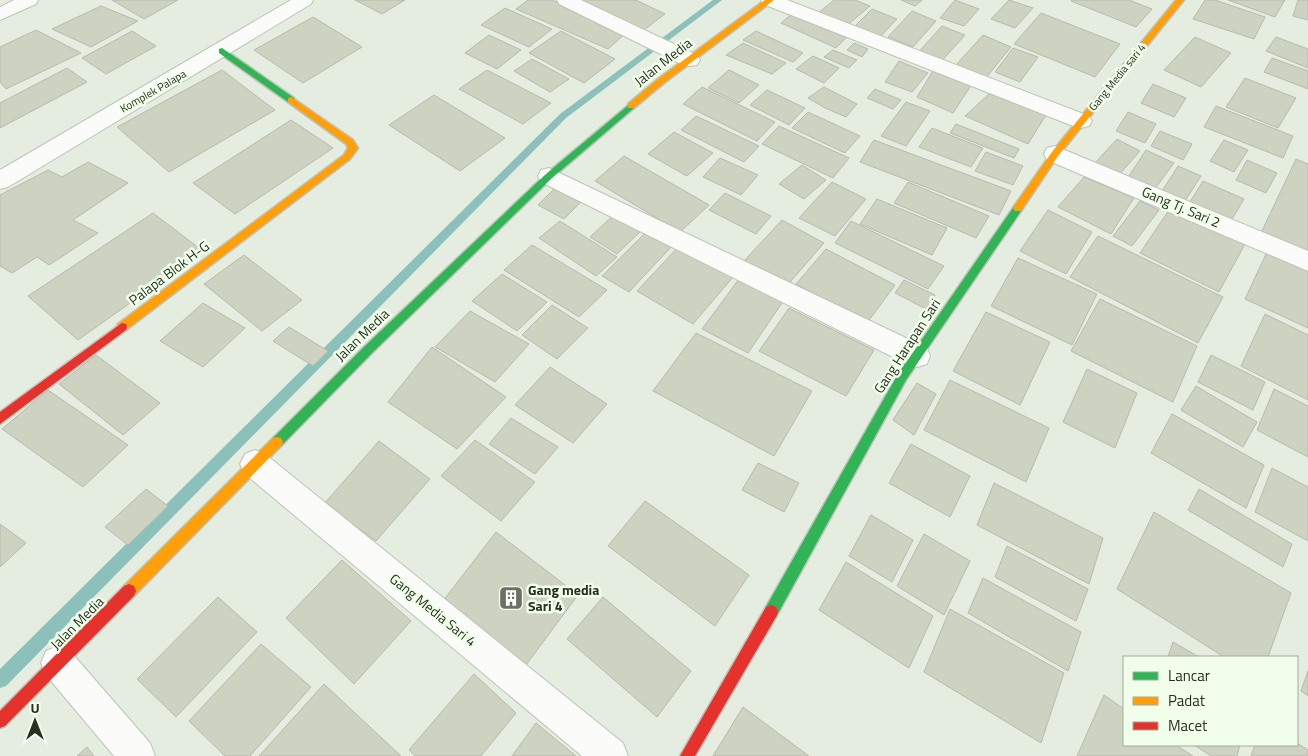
<svg xmlns="http://www.w3.org/2000/svg" width="1308" height="756" viewBox="0 0 1308 756" font-family="'Titillium Web',sans-serif">
<style>
.lines{fill:none;stroke-linecap:round;stroke-linejoin:round}
.stream{fill:#8bc1ba;fill-rule:evenodd}
.building{fill:#cdd2c1;stroke:#b6bab0}
.street-casing{stroke:#bcc3b8;stroke-width:2}
.fast-casing{stroke:#bcc3b8;stroke-width:3}
.slow-casing{stroke:#bcc3b8;stroke-width:3}
.jam-casing{stroke:#bcc3b8;stroke-width:3}
.street{fill:#fbfcfa;fill-rule:evenodd}
.fast{fill:#30b455;fill-rule:evenodd}
.slow{fill:#ff9f0a;fill-rule:evenodd}
.jam{fill:#e5322d;fill-rule:evenodd}
.labels{text-anchor:middle;stroke-width:5;stroke-linejoin:round;paint-order:stroke}
.far-street-label{font-size:11px;fill:#282f25;stroke:#f1ffea}
.street-label{font-size:14px;fill:#282f25;stroke:#f1ffea}
.poi-label{font-size:14px;font-weight:bold;fill:#282f25;stroke:#f1ffea;text-anchor:start}
</style>
<rect width="100%" height="100%" fill="#e4ede0"/>
<g class="lines">
<polygon class="stream" points="713,0 722,0 566,118 6,686 0,688 0,669 560,114"/>
</g>
<g class="building">
<polygon points="112,0 178,0 144,19"/>
<polygon points="355,0 405,0 382,14"/>
<polygon points="528,0 552,0 627,32 608,49 516,9"/>
<polygon points="571,0 636,0 665,14 640,33"/>
<polygon points="834,0 855,0 870,6 845,27 817,14"/>
<polygon points="901,0 922,0 915,6"/>
<polygon points="955,0 979,9 964,26 940,18"/>
<polygon points="1009,0 1033,8 1015,28 991,19"/>
<polygon points="1072,0 1129,0 1152,9 1136,27 1071,1"/>
<polygon points="1205,0 1215,0 1265,17 1254,39 1193,19"/>
<polygon points="1228,0 1285,0 1275,17"/>
<polygon points="1298,0 1308,0 1308,20 1293,16"/>
<polygon points="101,6 138,21 91,47 52,29"/>
<polygon points="505,8 552,29 529,47 481,25"/>
<polygon points="872,9 897,19 880,37 854,27"/>
<polygon points="912,11 936,21 913,47 888,37"/>
<polygon points="793,13 847,37 836,48 781,23"/>
<polygon points="1041,13 1120,44 1095,77 1014,44"/>
<polygon points="313,17 362,47 303,83 254,50"/>
<polygon points="942,26 965,35 939,64 916,55"/>
<polygon points="36,30 81,53 6,89 0,82 0,47"/>
<polygon points="132,31 156,46 106,74 82,58"/>
<polygon points="561,31 615,59 584,83 529,53"/>
<polygon points="756,31 803,53 793,62 743,40"/>
<polygon points="489,35 521,50 497,69 465,53"/>
<polygon points="983,35 1011,47 985,79 955,66"/>
<polygon points="1195,37 1231,53 1201,87 1164,70"/>
<polygon points="1276,37 1308,49 1308,68 1266,51"/>
<polygon points="743,43 786,63 772,74 726,55"/>
<polygon points="854,43 868,49 862,57 847,50"/>
<polygon points="1013,48 1038,57 1020,82 995,72"/>
<polygon points="833,50 857,60 849,68 824,57"/>
<polygon points="813,56 839,68 824,83 796,69"/>
<polygon points="1272,58 1308,71 1308,89 1264,72"/>
<polygon points="532,59 569,79 550,92 514,71"/>
<polygon points="899,61 928,73 912,92 885,82"/>
<polygon points="67,68 87,82 0,128 0,103"/>
<polygon points="934,69 972,84 953,113 917,97"/>
<polygon points="222,70 275,110 169,172 117,127"/>
<polygon points="487,70 551,103 523,124 459,89"/>
<polygon points="729,70 759,85 739,103 708,88"/>
<polygon points="1245,78 1296,98 1278,128 1226,107"/>
<polygon points="1153,84 1186,98 1174,117 1141,103"/>
<polygon points="702,87 775,122 757,141 683,104"/>
<polygon points="824,87 857,104 846,117 825,108 808,98"/>
<polygon points="875,89 901,100 893,109 867,98"/>
<polygon points="767,90 805,108 789,125 750,105"/>
<polygon points="990,93 1046,115 1028,144 965,116"/>
<polygon points="434,95 505,138 460,171 389,125"/>
<polygon points="906,102 930,111 906,146 881,136"/>
<polygon points="1216,106 1293,136 1283,158 1204,127"/>
<polygon points="808,112 860,136 845,153 792,128"/>
<polygon points="1128,112 1156,124 1145,143 1116,131"/>
<polygon points="696,116 759,146 744,162 681,130"/>
<polygon points="291,120 333,148 235,214 193,183"/>
<polygon points="956,124 1019,149 1014,158 950,133"/>
<polygon points="779,126 849,158 833,178 762,144"/>
<polygon points="932,128 983,148 971,167 919,147"/>
<polygon points="1160,131 1192,144 1183,160 1151,146"/>
<polygon points="674,132 713,153 687,176 648,154"/>
<polygon points="1117,139 1140,151 1118,176 1094,164"/>
<polygon points="874,140 1011,191 999,215 860,162"/>
<polygon points="1224,140 1248,150 1234,172 1210,161"/>
<polygon points="1146,150 1174,163 1154,190 1127,179"/>
<polygon points="986,152 1023,166 1013,185 975,171"/>
<polygon points="624,156 709,205 680,232 595,181"/>
<polygon points="720,158 758,175 741,195 703,177"/>
<polygon points="1296,159 1308,164 1308,256 1260,235"/>
<polygon points="1247,160 1277,173 1266,193 1236,180"/>
<polygon points="88,162 128,183 73,220 98,233 49,265 37,257 12,273 0,266 0,195 48,170 62,177"/>
<polygon points="802,165 826,180 804,199 779,184"/>
<polygon points="1178,166 1201,176 1185,201 1162,191"/>
<polygon points="1084,177 1134,198 1111,234 1058,207"/>
<polygon points="1203,181 1244,199 1229,224 1188,205"/>
<polygon points="832,182 866,199 835,236 799,218"/>
<polygon points="908,182 989,216 976,238 894,203"/>
<polygon points="555,188 581,202 564,219 538,205"/>
<polygon points="725,193 771,216 756,234 709,210"/>
<polygon points="877,199 947,228 932,255 860,224"/>
<polygon points="1140,201 1159,210 1132,246 1113,236"/>
<polygon points="1048,210 1092,232 1066,274 1020,251"/>
<polygon points="1169,210 1245,244 1219,292 1140,253"/>
<polygon points="617,212 644,228 617,254 590,237"/>
<polygon points="153,213 203,251 78,340 28,296"/>
<polygon points="782,220 824,243 785,288 742,263"/>
<polygon points="560,221 617,257 596,276 539,238"/>
<polygon points="851,221 944,266 928,289 835,243"/>
<polygon points="648,230 674,244 629,292 602,276"/>
<polygon points="1098,236 1223,297 1198,343 1070,277"/>
<polygon points="532,245 607,290 579,317 504,270"/>
<polygon points="679,246 734,276 693,324 637,291"/>
<polygon points="826,249 895,285 867,323 796,284"/>
<polygon points="1268,250 1308,268 1308,328 1245,299"/>
<polygon points="244,255 302,300 262,331 204,284"/>
<polygon points="1018,258 1097,294 1072,345 991,306"/>
<polygon points="502,274 547,302 517,331 472,301"/>
<polygon points="739,279 784,300 748,353 702,329"/>
<polygon points="904,280 935,295 926,309 895,293"/>
<polygon points="1100,299 1197,346 1173,402 1071,351"/>
<polygon points="203,303 245,328 203,367 160,341"/>
<polygon points="552,305 588,328 557,359 522,335"/>
<polygon points="789,308 874,350 846,396 759,351"/>
<polygon points="470,311 529,344 495,382 435,347"/>
<polygon points="986,312 1050,342 1020,405 953,371"/>
<polygon points="1265,314 1308,335 1308,400 1241,366"/>
<polygon points="289,327 328,351 313,366 273,341"/>
<polygon points="696,333 812,391 774,456 653,391"/>
<polygon points="432,347 506,397 457,449 388,402"/>
<polygon points="96,355 160,403 123,435 59,384"/>
<polygon points="1211,355 1265,382 1253,410 1198,382"/>
<polygon points="550,367 607,404 573,443 515,405"/>
<polygon points="1087,369 1137,393 1115,448 1063,422"/>
<polygon points="950,380 1049,428 1026,482 924,430"/>
<polygon points="917,383 936,394 914,435 893,420"/>
<polygon points="1196,386 1257,422 1243,447 1181,410"/>
<polygon points="1274,389 1308,406 1308,457 1257,430"/>
<polygon points="48,390 128,445 83,487 2,429"/>
<polygon points="1172,414 1264,465 1246,508 1151,453"/>
<polygon points="511,418 558,447 535,474 489,444"/>
<polygon points="475,440 535,482 501,521 441,476"/>
<polygon points="379,441 430,479 376,541 324,504"/>
<polygon points="911,444 970,476 950,517 889,483"/>
<polygon points="758,463 799,483 784,512 742,490"/>
<polygon points="1272,468 1308,487 1308,541 1255,512"/>
<polygon points="994,483 1103,538 1089,584 977,525"/>
<polygon points="146,489 168,506 128,545 105,527"/>
<polygon points="1199,489 1292,544 1283,567 1188,510"/>
<polygon points="645,501 749,575 715,626 608,546"/>
<polygon points="1154,512 1291,593 1268,657 1224,657 1117,589"/>
<polygon points="871,515 913,540 892,582 849,556"/>
<polygon points="0,524 26,543 0,567"/>
<polygon points="496,532 578,595 526,665 443,601"/>
<polygon points="924,534 970,561 944,615 897,586"/>
<polygon points="1007,546 1088,589 1076,621 995,577"/>
<polygon points="342,560 411,621 354,684 286,618"/>
<polygon points="846,562 933,616 909,668 819,610"/>
<polygon points="983,578 1081,632 1068,671 968,613"/>
<polygon points="218,597 257,632 176,717 137,679"/>
<polygon points="603,597 691,671 657,717 567,639"/>
<polygon points="950,609 1064,673 1041,743 924,672"/>
<polygon points="1173,642 1199,657 1168,657"/>
<polygon points="261,644 311,687 250,756 225,756 189,721"/>
<polygon points="1308,671 1308,696 1301,691"/>
<polygon points="474,674 516,713 481,756 415,756 409,750"/>
<polygon points="324,684 401,756 259,756"/>
<polygon points="1104,695 1124,709 1124,745 1176,745 1193,756 1077,756"/>
<polygon points="743,707 809,756 713,756"/>
<polygon points="536,723 576,756 512,756"/>
<polygon points="1297,743 1308,750 1308,756 1251,756 1255,745 1297,745"/>
<polygon points="1194,745 1240,745 1237,756 1211,756"/>
<polygon points="87,747 94,756 77,756"/>
</g>
<g class="lines">
<defs>
<g id="street">
<polygon points="14,0 38,0 36,4 0,20 0,7"/>
<polygon points="291,0 313,0 311,4 8,187 0,189 0,170"/>
<polygon points="557,0 581,0 697,55 700,60 697,65 690,66 683,65 559,4"/>
<polygon points="761,0 787,0 1089,116 1092,121 1089,126 1081,128 1073,126 763,4"/>
<polygon points="1055,146 1308,251 1308,271 1047,160 1044,154 1047,148"/>
<polygon points="549,168 927,348 930,356 927,364 917,367 907,364 541,182 538,176 541,170"/>
<polygon points="255,450 265,454 623,743 628,756 582,756 245,474 240,464 245,454"/>
<polygon points="58,646 70,651 150,743 155,756 114,756 46,675 41,663 46,651"/>
</g>
<g id="fast">
<polygon points="222,48 294,98 294,102 288,102 219,53 219,49"/>
<polygon points="631,103 634,104 634,108 552,178 372,353 281,446 277,447 273,446 271,442 273,438 364,347 546,174"/>
<polygon points="1018,204 1021,205 1023,208 1021,211 906,380 776,617 771,619 766,617 764,612 766,607 898,374 1015,205"/>
</g>
<g id="slow">
<polygon points="765,0 774,0 664,83 634,108 628,108 628,104 658,79"/>
<polygon points="1176,0 1184,0 1058,156 1021,211 1015,211 1013,208 1015,205 1052,152"/>
<polygon points="291,97 353,140 358,148 350,159 126,330 118,330 117,327 118,324 344,155 348,148 346,144 288,102 288,98"/>
<polygon points="277,437 281,438 283,442 281,446 134,596 129,598 124,596 122,591 124,586 273,438"/>
</g>
<g id="jam">
<polygon points="122,323 126,324 127,327 126,330 0,424 0,412"/>
<polygon points="129,584 134,586 136,591 134,596 5,726 0,728 0,711 124,586"/>
<polygon points="771,605 776,607 778,612 776,617 695,756 680,756 766,607"/>
</g>
</defs>
<use href="#street" class="street-casing"/>
<use href="#fast" class="fast-casing"/>
<use href="#slow" class="slow-casing"/>
<use href="#jam" class="jam-casing"/>
<use href="#street" class="street"/>
<use href="#fast" class="fast"/>
<use href="#slow" class="slow"/>
<use href="#jam" class="jam"/>
</g>
<defs>
<symbol id="building-square" viewBox="-11 -11 22 22"><rect x="-9" y="-9" width="18" height="18" rx="4" fill="#6a7266" stroke="#f1ffea"/><path d="M-4-6H4V6H1V3H-1V6H-4ZM-2.5-4.3h1.7v1.8h-1.7ZM.8-4.3h1.7v1.8H.8ZM-2.5-1h1.7V.8h-1.7ZM.8-1h1.7V.8H.8Z" fill="#fff"/></symbol>
</defs>
<g fill-rule="evenodd">
<use href="#building-square" x="497" y="584" width="28" height="28"/>
</g>
<g class="labels">
<g class="far-street-label">
<text transform="translate(1117 77) rotate(-51)" y="4">Gang Media sari 4</text>
<text transform="translate(153 91) rotate(-30)" y="4">Komplek Palapa</text>
</g>
<g class="street-label">
<text transform="translate(663 62) rotate(-38)" y="5">Jalan Media</text>
<text transform="translate(1181 207) rotate(23)" y="5">Gang Tj. Sari 2</text>
<text transform="translate(169 273) rotate(-37)" y="5">Palapa Blok H-G</text>
<text transform="translate(362 335) rotate(-44)" y="5">Jalan Media</text>
<text transform="translate(907 346) rotate(-57)" y="5">Gang Harapan Sari</text>
<text transform="translate(433 610) rotate(39)" y="5">Gang Media Sari 4</text>
<text transform="translate(77 623) rotate(-45)" y="5">Jalan Media</text>
</g>
<g class="poi-label">
<text x="528" y="595">Gang media<tspan x="528" dy="16">Sari 4</tspan></text>
</g>
</g>
<rect x="1123" y="656" width="175" height="90" fill="#f1ffea" stroke="#a1ac9b"/>
<rect x="1133" y="672" width="25" height="8" fill="#30b455" stroke="#a1ac9b"/>
<text x="1168" y="681" font-size="15" fill="#282f25">Lancar</text>
<rect x="1133" y="697" width="25" height="8" fill="#ff9f0a" stroke="#a1ac9b"/>
<text x="1168" y="706" font-size="15" fill="#282f25">Padat</text>
<rect x="1133" y="722" width="25" height="8" fill="#e5322d" stroke="#a1ac9b"/>
<text x="1168" y="731" font-size="15" fill="#282f25">Macet</text>
<g transform="translate(35 721)" stroke="#f1ffea" stroke-width="4" paint-order="stroke">
<path d="M0-4L9 19L0 12L-9 19Z" fill="#282f25"/>
<text y="-8" font-size="14" font-weight="bold" text-anchor="middle" fill="#282f25">U</text>
</g>
</svg>
